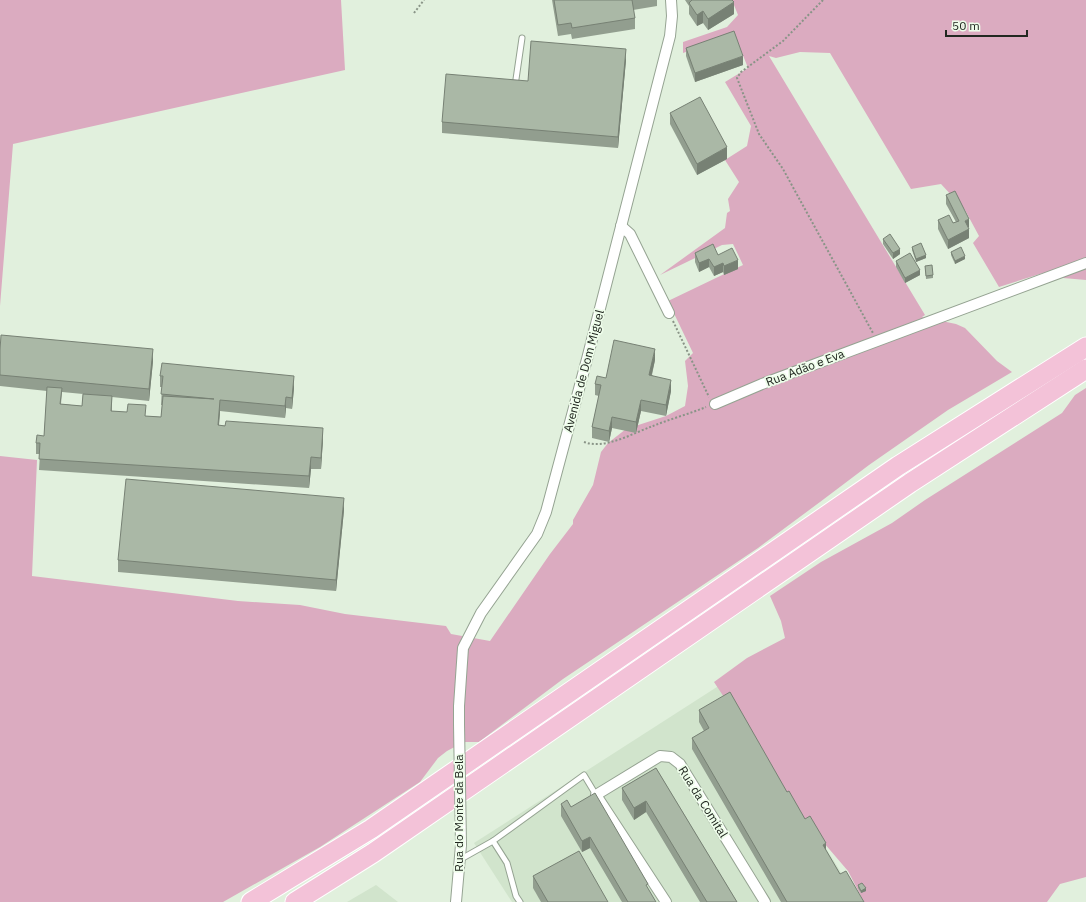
<svg xmlns="http://www.w3.org/2000/svg" width="1086" height="902" viewBox="0 0 1086 902" font-family="'IBM Plex Sans',sans-serif">
<style>
.built{fill:#d1e4cc}
.green{fill:#dbabc0}
.lines{fill:none;stroke-linecap:round;stroke-linejoin:round}
.lane-casing{stroke:#95a392;stroke-width:7}
.street-casing{stroke:#95a392;stroke-width:12}
.highway-casing{stroke:#fff;stroke-width:21}
.path{stroke:#899487;stroke-width:2;stroke-dasharray:2 2;stroke-linecap:butt}
.lane{stroke:#fff;stroke-width:5}
.street{stroke:#fff;stroke-width:10}
.highway{stroke:#f3c2d8;stroke-width:19}
.street-bridge-casing{stroke:#95a392;stroke-width:12;stroke-linecap:butt}
.street-bridge{stroke:#fff;stroke-width:10}
.wall{fill:#929e8f;fill-rule:evenodd}
.shaded-wall{fill:#778174}
.building{fill:#aab8a6;stroke:#778174}
.labels{text-anchor:middle;stroke-width:3.5;stroke-linejoin:round;paint-order:stroke}
.street-label{font-size:12px;fill:#222821;stroke:#eefdea}
</style>
<rect width="100%" height="100%" fill="#e1f0dd"/>
<g class="built">
<polygon points="720,685 834,861 859,902 512,902 474,843"/>
<polygon points="376,885 398,902 347,902"/>
</g>
<g class="green">
<polygon points="0,0 341,0 345,70 13,144 0,306"/>
<polygon points="732,0 1086,0 1086,280 1063,278 1043,273 999,287 973,243 979,236 965,210 941,184 911,189 830,53 800,52 776,58 769,56 925,315 922,317 956,324 965,328 997,361 1012,372 948,410 869,465 820,502 758,548 563,679 479,742 464,742 447,751 438,758 420,782 320,847 223,902 0,902 0,456 37,460 32,576 238,601 300,605 345,614 446,626 451,634 490,641 550,554 573,524 573,520 593,485 601,452 608,443 626,429 666,416 685,406 688,386 685,361 693,353 668,301 743,265 733,244 722,245 660,275 725,228 727,213 730,211 728,199 739,182 725,160 747,146 751,126 725,82 748,68 735,35 683,53 683,42 727,27 738,15"/>
<polygon points="1086,388 1086,877 1060,884 1047,902 864,902 848,871 806,822 714,682 747,658 785,638 781,621 770,596 821,562 892,523 925,500 1062,413 1075,395"/>
</g>
<g class="lines">
<defs>
<g id="lane">
<polyline points="515,86 522,38"/>
<polyline points="493,841 507,863 516,896 520,902"/>
<polyline points="461,859 493,841 584,775 596,795"/>
</g>
<g id="street">
<polyline points="621,226 630,234 669,313"/>
<polyline points="715,404 762,384 1086,263"/>
<polyline points="459,724 459,706 463,648 481,613 537,534 546,512 587,359 670,36 672,16 671,0"/>
<polyline points="456,902 461,845"/>
<polyline points="666,902 596,795 660,756 671,757 680,764 765,902"/>
</g>
<g id="highway">
<polyline points="251,902 371,829 898,466 1086,347"/>
<polyline points="295,902 373,853 910,483 1086,369"/>
</g>
</defs>
<use href="#lane" class="lane-casing"/>
<use href="#street" class="street-casing"/>
<use href="#highway" class="highway-casing"/>
<g class="path">
<polyline points="823,0 783,41 741,72 737,78 759,134 783,169 873,333"/>
<polyline points="414,13 424,0"/>
<polyline points="673,321 709,397"/>
<path d="M584,442c21,8 49,-9 69,-16 17,-7 36,-12 53,-19"/>
</g>
<use href="#lane" class="lane"/>
<use href="#street" class="street"/>
<use href="#highway" class="highway"/>
<defs>
<polyline id="street-bridge" points="459,724 461,845"/>
</defs>
<use href="#street-bridge" class="street-bridge-casing"/>
<use href="#street-bridge" class="street-bridge"/>
</g>
<g class="wall">
<polygon points="552,0 657,0 657,6 633,10 635,18 635,29 572,39 571,34 558,36"/>
<polygon points="685,0 732,0 734,14 708,30 703,23 697,26 689,14 689,6"/>
<polygon points="686,48 743,65 695,82 686,56"/>
<polygon points="626,60 618,148 442,133 442,122 528,81"/>
<polygon points="670,113 727,159 697,175 670,124"/>
<polygon points="946,195 969,227 968,227 969,238 948,249 938,229 938,220 953,223 956,222 946,204"/>
<polygon points="883,239 900,254 893,259 883,244"/>
<polygon points="912,247 926,258 916,262 912,250"/>
<polygon points="951,252 965,259 955,264 951,255"/>
<polygon points="695,253 718,255 738,269 724,275 723,272 714,276 709,267 699,272 695,262"/>
<polygon points="896,261 920,275 905,283 896,267"/>
<polygon points="925,266 933,275 933,278 926,279"/>
<path d="M0,350l153,11 -4,40 -37,-4v14l34,5 15,1 1,-12h-1l1,-18h-2v-11l134,12 -2,21 -6,-1 -1,10 -65,-7 -1,14 104,14 -2,30h-10l-2,19 -270,-18 1,-16h-4v-11l8,-7 3,-45 -47,-5zM62,392l21,2 -1,12 -21,-2z"/>
<polygon points="655,360 652,375 671,391 666,416 641,411 636,433 612,428 609,442 592,438 592,427 599,396 595,395 595,384 606,378"/>
<polygon points="344,510 336,591 118,572 118,560"/>
<polygon points="699,710 787,792 826,851 840,874 864,902 781,902 692,749 692,738 704,731 699,722"/>
<polygon points="656,768 737,902 700,902 646,812 634,820 622,800 622,788"/>
<polygon points="561,804 571,807 656,902 622,902 590,848 582,852 561,816"/>
<polygon points="533,876 608,902 541,902 533,888"/>
<polygon points="858,885 866,891 861,893 858,888"/>
</g>
<g class="shaded-wall">
<polygon points="734,2 734,14 708,30 708,19"/>
<polygon points="703,11 703,23 697,26 697,15"/>
<polygon points="626,49 626,60 618,148 618,137"/>
<polygon points="743,56 743,65 695,82 695,73"/>
<polygon points="727,147 727,159 697,175 697,164"/>
<polygon points="969,219 969,227 965,229 965,221"/>
<polygon points="969,229 969,238 948,249 948,240"/>
<polygon points="900,249 900,254 893,259 893,253"/>
<polygon points="926,255 926,258 916,262 916,259"/>
<polygon points="965,256 965,259 955,264 955,261"/>
<polygon points="709,259 709,267 699,272 699,263"/>
<polygon points="738,260 738,269 724,275 724,266"/>
<polygon points="723,263 723,272 714,276 714,267"/>
<polygon points="920,270 920,275 905,283 905,278"/>
<polygon points="153,349 153,361 149,401 149,389"/>
<polygon points="655,349 655,360 649,386 649,375"/>
<polygon points="294,376 294,388 292,409 292,398"/>
<polygon points="671,380 671,391 666,416 666,405"/>
<polygon points="286,397 286,408 285,418 285,406"/>
<polygon points="220,400 220,411 218,436 218,425"/>
<polygon points="641,400 641,411 636,433 636,422"/>
<polygon points="612,417 612,428 609,442 609,431"/>
<polygon points="323,428 323,439 321,469 321,458"/>
<polygon points="311,457 311,469 309,488 309,476"/>
<polygon points="344,498 344,510 336,591 336,580"/>
<polygon points="646,801 646,812 634,820 634,808"/>
<polygon points="590,837 590,848 582,852 582,841"/>
<polygon points="826,843 826,855 823,845"/>
<polygon points="866,888 866,891 861,893 861,891"/>
</g>
<g class="building">
<polygon points="554,0 632,0 635,18 572,28 571,23 558,25"/>
<polygon points="692,0 732,0 734,2 708,19 703,11 697,15 689,3"/>
<polygon points="734,31 743,56 695,73 686,48"/>
<polygon points="531,41 626,49 618,137 442,122 446,74 528,81"/>
<polygon points="700,97 727,147 697,164 670,113"/>
<polygon points="955,191 969,219 965,221 969,229 948,240 938,220 949,215 953,223 959,221 946,195"/>
<polygon points="890,234 900,249 893,253 883,239"/>
<polygon points="921,243 926,255 916,259 912,247"/>
<polygon points="713,244 718,255 732,248 738,260 724,266 723,263 714,267 709,259 699,263 695,253"/>
<polygon points="961,247 965,256 955,261 951,252"/>
<polygon points="910,253 920,270 905,278 896,261"/>
<polygon points="932,265 933,275 926,276 925,266"/>
<polygon points="1,335 153,349 149,389 0,375 0,350"/>
<polygon points="614,340 655,349 649,375 671,380 666,405 641,400 636,422 612,417 609,431 592,427 601,385 595,384 597,376 606,378"/>
<polygon points="162,363 294,376 292,398 286,397 285,406 220,400 218,425 225,426 226,421 323,428 321,458 311,457 309,476 39,459 40,443 36,443 37,435 44,436 47,387 62,388 60,404 82,406 83,394 112,396 111,411 127,412 128,404 146,405 145,416 161,417 163,396 214,399 161,394 163,376 160,376"/>
<polygon points="126,479 344,498 336,580 118,560"/>
<polygon points="730,692 787,792 789,791 805,819 810,816 826,843 823,845 840,874 846,871 864,902 787,902 692,738 709,728 699,710"/>
<polygon points="656,768 737,902 707,902 646,801 634,808 622,788"/>
<polygon points="595,793 648,884 646,885 656,902 628,902 590,837 582,841 561,804 567,800 571,807"/>
<polygon points="579,851 608,902 548,902 533,876"/>
<polygon points="862,883 866,888 861,891 858,885"/>
</g>
<g class="labels">
<g class="street-label">
<text transform="translate(805 368) rotate(-21)" y="4">Rua Adão e Eva</text>
<text transform="translate(584 371) rotate(-75)" y="4">Avenida de Dom Miguel</text>
<text transform="translate(703 802) rotate(58)" y="4">Rua da Comital</text>
<text transform="translate(459 813) rotate(-90)" y="4">Rua do Monte da Bela</text>
</g>
</g>
<path d="M946 30v6h81v-6" fill="none" stroke="#222821" stroke-width="2"/>
<text x="952" y="30" font-size="12" fill="#222821" stroke="#eefdea" stroke-width="3" paint-order="stroke">50 m</text>
</svg>
